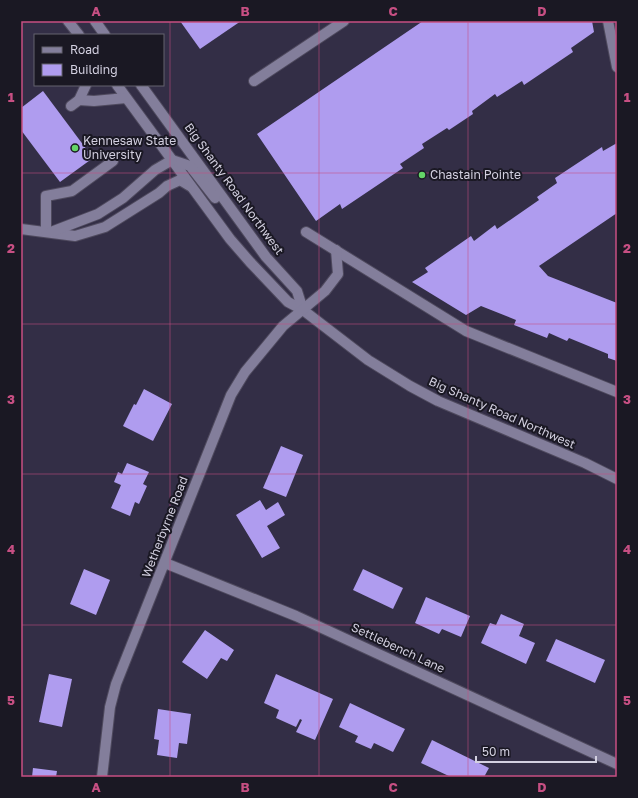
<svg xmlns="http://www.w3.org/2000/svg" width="638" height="798" viewBox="0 0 638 798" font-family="'Golos Text',sans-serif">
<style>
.building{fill:#af9cef}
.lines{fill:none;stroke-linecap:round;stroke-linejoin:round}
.minor-casing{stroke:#4f4a5e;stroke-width:12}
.minor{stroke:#837e9b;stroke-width:10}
.grid{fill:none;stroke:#c74f83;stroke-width:1;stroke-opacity:0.55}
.poi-dot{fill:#64d467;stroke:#1a1823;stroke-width:1.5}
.labels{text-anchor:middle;stroke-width:4;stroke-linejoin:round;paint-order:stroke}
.poi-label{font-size:12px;fill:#d3d0e0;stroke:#1a1823;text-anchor:start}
.street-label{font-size:12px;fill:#d3d0e0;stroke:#1a1823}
.neatline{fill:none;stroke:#c74f83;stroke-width:1.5}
.grid-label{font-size:13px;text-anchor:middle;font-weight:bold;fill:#c74f83}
</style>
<rect width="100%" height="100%" fill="#332e46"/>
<g class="building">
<polygon points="180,21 241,21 200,49"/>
<polygon points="423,21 592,21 594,32 571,48 573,52 524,85 522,81 497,97 495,94 472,111 473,114 449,130 447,128 422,144 424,148 400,164 403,168 342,209 340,204 316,221 257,134"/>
<polygon points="43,91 93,158 60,182 21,130 21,108"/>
<polygon points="617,143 617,213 539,266 548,276 617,303 617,361 608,358 608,354 569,338 567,341 549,333 547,338 514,325 516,320 481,306 466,315 412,282 428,272 425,268 471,236 474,241 495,225 497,229 539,200 537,197 557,183 555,178 602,147 603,151"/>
<polygon points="144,389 172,404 153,441 123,426 134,404 136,405"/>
<polygon points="281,446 303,455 286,497 263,488"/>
<polygon points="127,463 149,472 143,484 147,486 139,504 135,502 130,516 111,508 121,485 114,482 118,472 122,474"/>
<polygon points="260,500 266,510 278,502 285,515 267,526 280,548 262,558 236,515"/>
<polygon points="84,569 110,580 96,615 70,604"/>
<polygon points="363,569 403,588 393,609 353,590"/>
<polygon points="426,597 470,616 461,637 442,629 439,634 415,623"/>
<polygon points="501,614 524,624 519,636 535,643 526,664 481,643 490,623 496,625"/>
<polygon points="205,630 234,650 227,661 221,658 207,679 182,662"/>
<polygon points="556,639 605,660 595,683 546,661"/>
<polygon points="49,674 72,679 62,727 39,722"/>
<polygon points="276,674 333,699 315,740 296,732 302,720 300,719 296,727 276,718 279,710 264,703"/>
<polygon points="350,703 405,729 393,752 374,743 371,749 355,742 358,736 339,727"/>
<polygon points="158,709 191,714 187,744 179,743 177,758 157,755 159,740 154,739"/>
<polygon points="432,740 489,768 484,777 451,777 421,763"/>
<polygon points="33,768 57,771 56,777 32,777"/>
</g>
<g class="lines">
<defs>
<g id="minor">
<polyline points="68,21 79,35"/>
<polyline points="95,21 105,35"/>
<polyline points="608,21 617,67"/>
<polyline points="254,81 344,21"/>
<polyline points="117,85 230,239 250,262 288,302 303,310 368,360 410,386 438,401 585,463 617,479"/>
<polyline points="141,85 266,257 297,291 303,310"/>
<polyline points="79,100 94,101 126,98"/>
<polyline points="71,106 79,100 86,85"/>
<polyline points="172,160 190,166 215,198"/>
<polyline points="21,229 75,236 105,227 159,193 167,186 180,180 190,186"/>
<polyline points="46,232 46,196 72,191 113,161"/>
<polyline points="51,232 98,214 123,198 155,170 172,160"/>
<polyline points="306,232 466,331 617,392"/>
<polyline points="165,563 296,616 617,764"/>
<polyline points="102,777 110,707 116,684 231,395 245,372 283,326 325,291 338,274 336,250"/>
</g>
</defs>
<use href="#minor" class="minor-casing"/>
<use href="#minor" class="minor"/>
</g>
<path class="grid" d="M170,21v756M319,21v756M468,21v756M21,173h596M21,324h596M21,474h596M21,625h596"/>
<g class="poi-dot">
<circle cx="75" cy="148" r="4"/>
<circle cx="422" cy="175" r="4"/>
</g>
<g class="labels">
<g class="poi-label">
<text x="83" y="145">Kennesaw State<tspan x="83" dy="14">University</tspan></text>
<text x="430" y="179">Chastain Pointe</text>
</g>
<g class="street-label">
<text transform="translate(234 189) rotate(54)" y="4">Big Shanty Road Northwest</text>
<text transform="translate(502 413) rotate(24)" y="4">Big Shanty Road Northwest</text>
<text transform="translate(165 527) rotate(-69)" y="4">Wetherbyrne Road</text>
<text transform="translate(398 648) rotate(25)" y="4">Settlebench Lane</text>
</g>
</g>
<rect width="638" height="798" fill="none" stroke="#1a1823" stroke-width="44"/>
<rect x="34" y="34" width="130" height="52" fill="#1a1823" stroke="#64626f"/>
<rect x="42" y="47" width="20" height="6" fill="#837e9b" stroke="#64626f"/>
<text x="70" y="54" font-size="12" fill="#d3d0e0">Road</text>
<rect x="42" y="64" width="20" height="12" fill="#af9cef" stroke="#64626f"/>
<text x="70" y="74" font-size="12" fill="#d3d0e0">Building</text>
<path d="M476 756v6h120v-6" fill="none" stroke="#d3d0e0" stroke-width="2"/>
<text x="482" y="756" font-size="12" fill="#d3d0e0" stroke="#1a1823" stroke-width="3" paint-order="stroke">50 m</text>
<rect x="22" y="22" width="594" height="754" class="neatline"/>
<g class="grid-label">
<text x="96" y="16">A</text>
<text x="245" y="16">B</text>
<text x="393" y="16">C</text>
<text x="542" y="16">D</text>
<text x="11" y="102">1</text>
<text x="627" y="102">1</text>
<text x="11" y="253">2</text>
<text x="627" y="253">2</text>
<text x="11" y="404">3</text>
<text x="627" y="404">3</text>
<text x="11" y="554">4</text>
<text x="627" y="554">4</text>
<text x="11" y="705">5</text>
<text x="627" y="705">5</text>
<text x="96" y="792">A</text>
<text x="245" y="792">B</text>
<text x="393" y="792">C</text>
<text x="542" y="792">D</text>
</g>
</svg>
